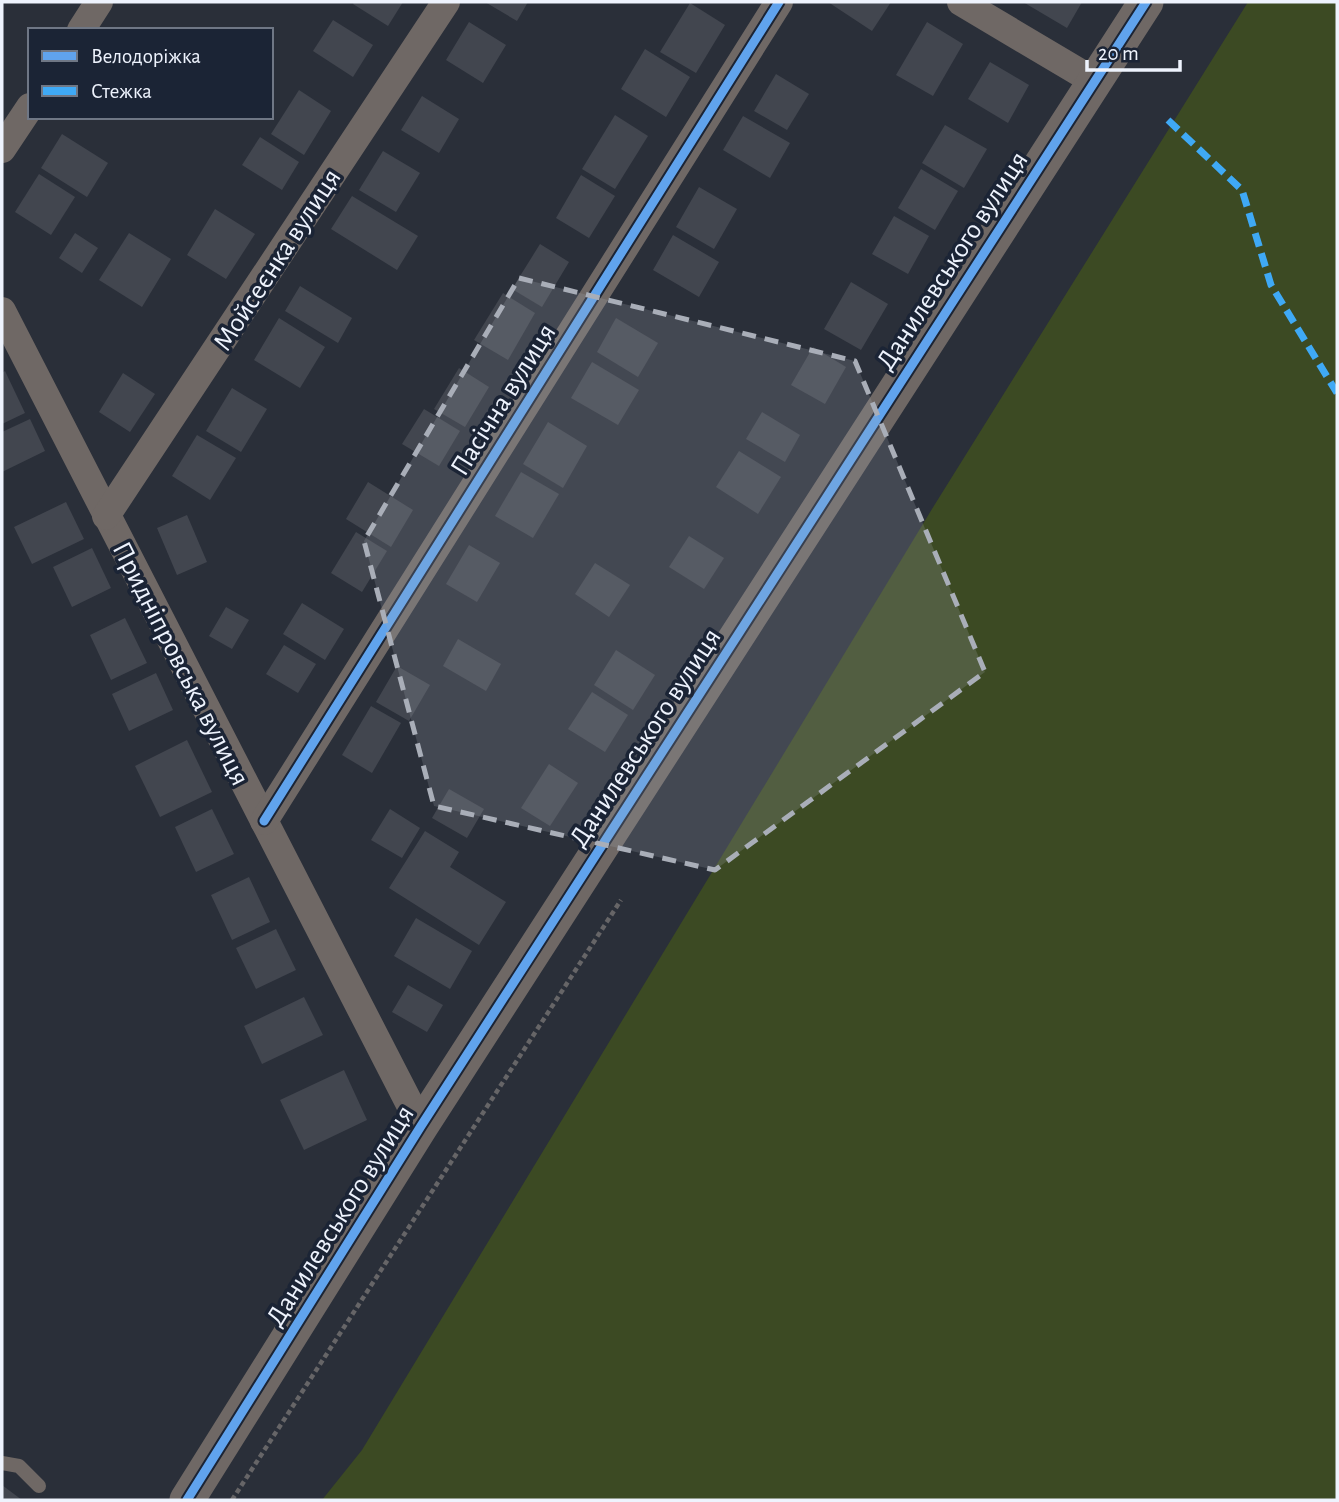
<svg xmlns="http://www.w3.org/2000/svg" width="1339" height="1502" viewBox="0 0 1339 1502" font-family="'Alegreya Sans',sans-serif">
<style>
.park{fill:#3c4a23}
.building{fill:#42464f}
.lines{fill:none;stroke-linecap:round;stroke-linejoin:round}
.path{stroke:#666567;stroke-width:4.5;stroke-dasharray:5 3.5;stroke-linecap:butt}
.service{stroke:#6f6865;stroke-width:14}
.minor{stroke:#6f6865;stroke-width:28}
.tertiary{stroke:#6f6865;stroke-width:35}
.quiet{stroke:#3fa9f5;stroke-width:7;stroke-dasharray:14 7;stroke-linecap:butt}
.cycleway-casing{stroke:#1b2435;stroke-width:13}
.cycleway{stroke:#60a3ed;stroke-width:9}
.marked{fill:#a9aeb8;fill-opacity:0.2;stroke:#a9aeb8;stroke-width:5;stroke-dasharray:14 9;stroke-linejoin:round}
.labels{text-anchor:middle;stroke-width:7;stroke-linejoin:round;paint-order:stroke}
.street-label{font-size:28px;fill:#eef3fd;stroke:#1b2435}
</style>
<rect width="100%" height="100%" fill="#2a2f39"/>
<polygon class="park" points="1248,2 1337,2 1337,1500 322,1500 362,1450 932,509"/>
<g class="building">
<polygon points="354,2 403,2 388,26 353,4"/>
<polygon points="485,2 528,2 517,21"/>
<polygon points="828,2 891,2 872,31"/>
<polygon points="1023,2 1082,2 1067,28"/>
<polygon points="690,3 725,25 696,73 660,52"/>
<polygon points="333,20 373,45 353,77 313,51"/>
<polygon points="469,22 506,45 483,83 446,60"/>
<polygon points="927,22 963,44 933,96 896,75"/>
<polygon points="645,49 690,77 666,117 621,89"/>
<polygon points="990,62 1029,85 1008,123 968,99"/>
<polygon points="776,74 809,94 787,130 754,111"/>
<polygon points="299,90 331,111 304,155 271,134"/>
<polygon points="422,96 459,119 439,153 401,130"/>
<polygon points="615,115 648,136 615,189 582,169"/>
<polygon points="743,116 790,143 770,178 723,150"/>
<polygon points="945,125 987,149 964,188 922,163"/>
<polygon points="62,134 108,163 87,197 41,168"/>
<polygon points="260,137 299,162 282,190 242,165"/>
<polygon points="383,151 420,173 396,212 359,190"/>
<polygon points="921,169 958,191 935,230 898,208"/>
<polygon points="39,174 75,197 51,235 15,212"/>
<polygon points="581,175 615,196 589,238 556,218"/>
<polygon points="699,187 737,209 714,249 676,227"/>
<polygon points="352,196 418,236 397,270 331,229"/>
<polygon points="215,209 255,234 226,279 187,255"/>
<polygon points="894,216 929,236 908,274 872,254"/>
<polygon points="75,233 98,248 82,273 59,258"/>
<polygon points="129,233 171,259 142,307 99,280"/>
<polygon points="673,235 719,262 699,297 653,270"/>
<polygon points="540,244 569,262 542,307 512,289"/>
<polygon points="851,282 888,304 861,350 824,329"/>
<polygon points="300,286 352,318 338,343 285,311"/>
<polygon points="503,293 535,313 508,360 474,340"/>
<polygon points="279,318 325,347 300,388 254,360"/>
<polygon points="616,318 658,343 638,377 597,352"/>
<polygon points="813,347 846,367 825,404 791,385"/>
<polygon points="592,362 639,390 618,425 571,398"/>
<polygon points="459,368 489,387 465,427 434,409"/>
<polygon points="5,371 25,413 2,424 2,373"/>
<polygon points="123,373 155,394 130,432 99,412"/>
<polygon points="232,388 267,409 241,452 206,431"/>
<polygon points="424,409 460,431 439,466 402,444"/>
<polygon points="762,412 800,435 785,462 746,439"/>
<polygon points="30,419 45,451 2,472 2,432"/>
<polygon points="548,422 587,446 563,488 523,464"/>
<polygon points="197,435 236,458 210,500 172,476"/>
<polygon points="739,451 781,477 758,514 716,487"/>
<polygon points="521,472 559,494 533,538 495,516"/>
<polygon points="368,482 413,510 391,547 346,519"/>
<polygon points="66,502 84,539 32,564 14,527"/>
<polygon points="187,515 207,562 177,575 157,528"/>
<polygon points="356,532 387,551 362,592 331,573"/>
<polygon points="689,536 724,558 704,589 669,567"/>
<polygon points="469,545 500,563 477,602 446,584"/>
<polygon points="92,548 111,588 72,607 53,567"/>
<polygon points="595,563 630,585 609,617 575,594"/>
<polygon points="302,603 344,629 325,660 283,634"/>
<polygon points="226,607 249,620 232,649 209,636"/>
<polygon points="125,618 147,663 111,680 90,635"/>
<polygon points="458,639 501,664 486,691 443,666"/>
<polygon points="284,645 316,664 298,693 266,674"/>
<polygon points="616,650 655,675 633,710 594,685"/>
<polygon points="397,666 430,685 409,721 376,702"/>
<polygon points="156,673 173,710 129,731 112,694"/>
<polygon points="592,692 628,715 605,752 568,729"/>
<polygon points="371,706 401,723 372,773 342,755"/>
<polygon points="187,740 212,792 160,817 135,766"/>
<polygon points="549,764 578,783 550,826 521,808"/>
<polygon points="449,789 484,809 467,838 432,818"/>
<polygon points="212,809 234,854 196,872 175,827"/>
<polygon points="390,809 420,828 402,858 371,840"/>
<polygon points="425,831 459,852 450,867 506,902 479,945 389,888"/>
<polygon points="249,877 270,922 232,940 211,895"/>
<polygon points="416,918 472,951 450,989 394,956"/>
<polygon points="276,929 296,970 256,989 236,948"/>
<polygon points="408,985 443,1005 427,1032 392,1012"/>
<polygon points="304,997 323,1035 262,1064 244,1026"/>
<polygon points="344,1070 367,1120 304,1150 280,1100"/>
<polygon points="2,1485 22,1500 2,1500"/>
</g>
<g class="lines">
<polyline class="path" points="232,1500 621,900"/>
<polyline class="service" points="2,1463 19,1466 39,1486"/>
<g class="minor">
<polyline points="961,2 1094,81"/>
<polyline points="81,30 99,2"/>
<polyline points="2,149 30,107"/>
<polyline points="2,311 421,1126"/>
<polyline points="106,516 446,2"/>
<polyline points="264,821 779,2"/>
</g>
<polyline class="tertiary" points="187,1500 421,1126 1146,2"/>
<polyline class="quiet" points="1168,120 1242,190 1271,285 1337,393"/>
<defs>
<g id="cycleway">
<polyline points="264,821 779,2"/>
<polyline points="187,1500 421,1126 1146,2"/>
</g>
</defs>
<use href="#cycleway" class="cycleway-casing"/>
<use href="#cycleway" class="cycleway"/>
</g>
<path class="marked" d="M519,278l336,83 130,311 -270,198 -281,-64 -70,-265z"/>
<g class="labels">
<g class="street-label">
<text transform="translate(276 259) rotate(-57)" y="10">Мойсеєнка вулиця</text>
<text transform="translate(951 260) rotate(-57)" y="10">Данилевського вулиця</text>
<text transform="translate(502 399) rotate(-58)" y="10">Пасічна вулиця</text>
<text transform="translate(182 663) rotate(63)" y="10">Придніпровська вулиця</text>
<text transform="translate(644 737) rotate(-57)" y="10">Данилевського вулиця</text>
<text transform="translate(339 1215) rotate(-58)" y="10">Данилевського вулиця</text>
</g>
</g>
<rect width="1339" height="1502" fill="none" stroke="#eef3fd" stroke-width="7"/>
<rect x="28" y="28" width="245" height="91" fill="#1b2435" stroke="#6f7785" stroke-width="2"/>
<rect x="42" y="51" width="35" height="10" fill="#60a3ed" stroke="#6f7785" stroke-width="2"/>
<text x="91" y="63" font-size="21" fill="#eef3fd">Велодоріжка</text>
<rect x="42" y="86" width="35" height="10" fill="#3fa9f5" stroke="#6f7785" stroke-width="2"/>
<text x="91" y="98" font-size="21" fill="#eef3fd">Стежка</text>
<path d="M1087 60v10h93v-10" fill="none" stroke="#eef3fd" stroke-width="3.5"/>
<text x="1098" y="60" font-size="21" fill="#eef3fd" stroke="#1b2435" stroke-width="5" paint-order="stroke">20 m</text>
</svg>
